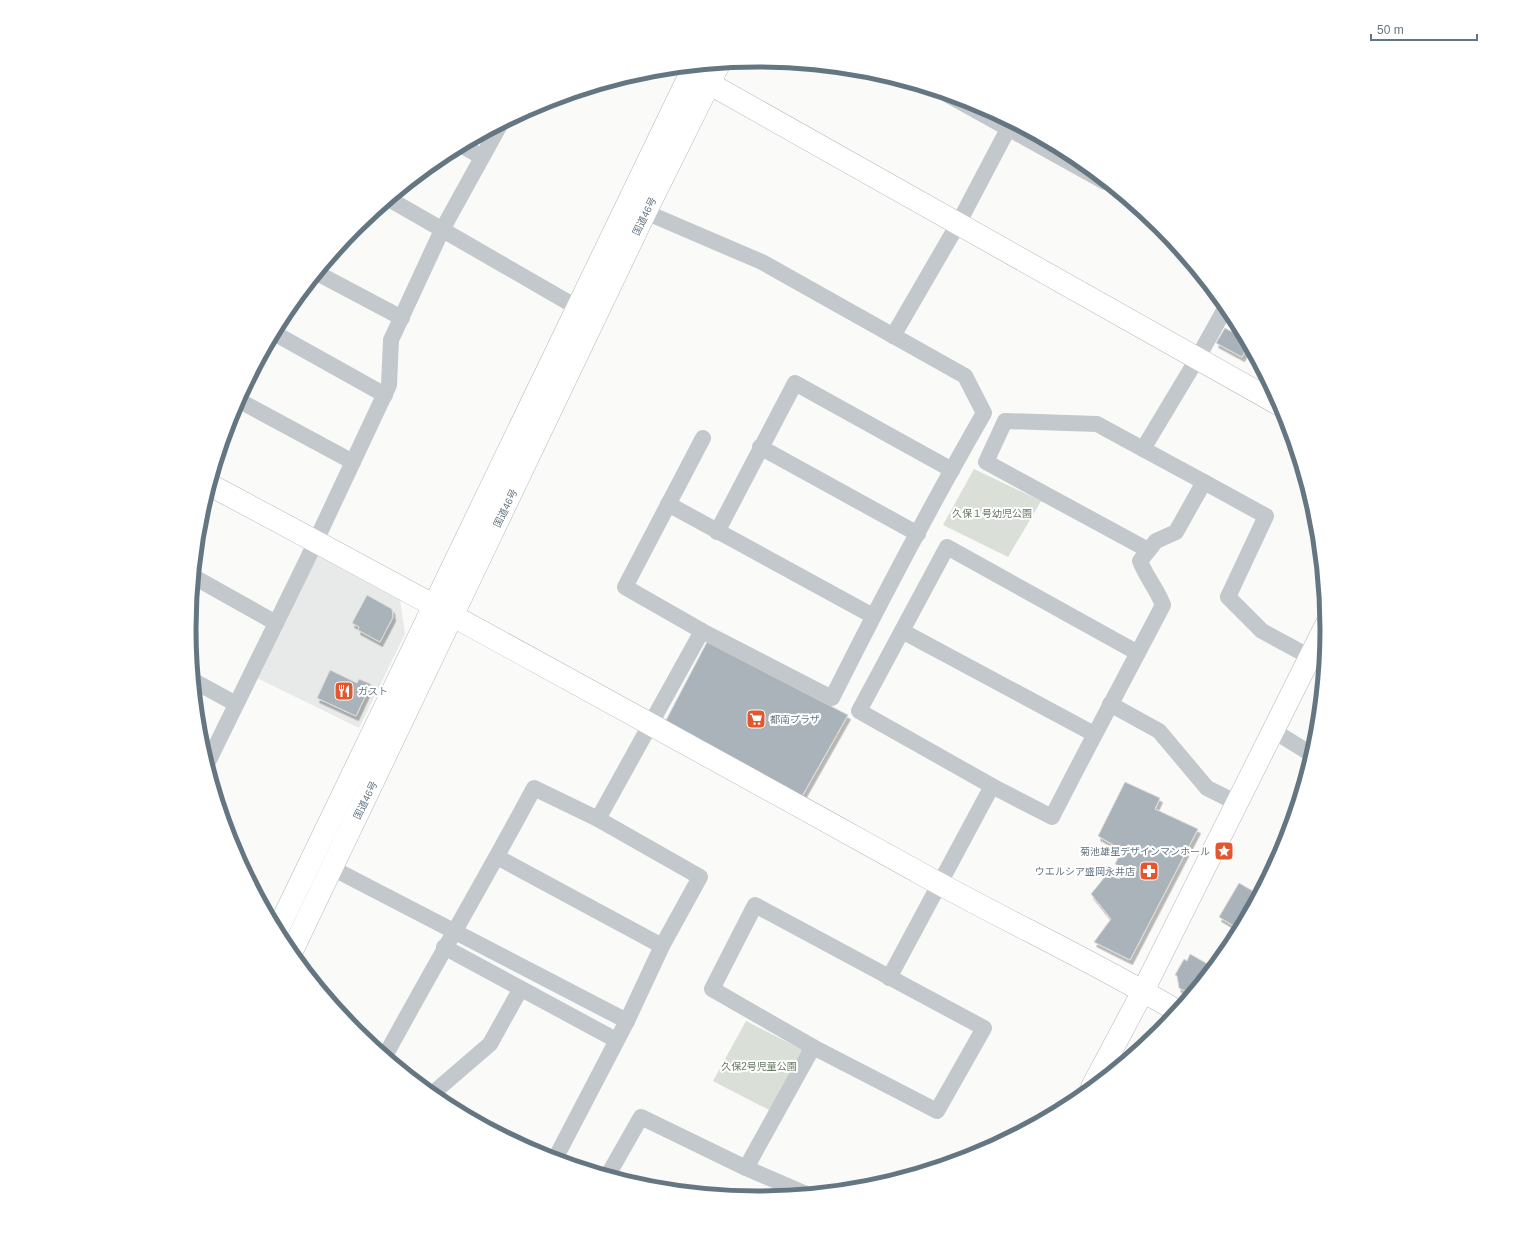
<svg xmlns="http://www.w3.org/2000/svg" width="1515" height="1258" viewBox="0 0 1515 1258" font-family="Helvetica,'Noto Sans JP',sans-serif">
<style>
.built{fill:#e8e9e9}
.green{fill:#dadfd7}
.building{fill:#aab3b9;stroke:#dcdcda;filter:url(#shadow)}
.lines{fill:none;stroke-linecap:round;stroke-linejoin:round}
.secondary-casing{stroke:#b3babf;stroke-width:23}
.highway-casing{stroke:#b4b9bd;stroke-width:23}
.street{stroke:#c3c8cc;stroke-width:16}
.secondary{stroke:#fff;stroke-width:22}
.highway{stroke:#fff;stroke-width:22}
.labels{text-anchor:middle;stroke-width:4;stroke-linejoin:round;paint-order:stroke}
.street-label{font-size:10px;fill:#657683;stroke:#fff}
.park-label{font-size:10px;fill:#687a64;stroke:#fff}
.poi-label{font-size:10px;fill:#657683;stroke:#fff;text-anchor:start}
.rim{fill:none;stroke:#657683;stroke-width:5}
</style>
<defs>
<filter id="shadow"><feDropShadow dx="2.5" dy="4.5" stdDeviation="0" flood-color="#0004"/></filter>
</defs>
<rect width="100%" height="100%" fill="#fafaf8"/>
<polygon class="built" points="311,552 400,600 405,634 359,728 251,675"/>
<g class="green">
<polygon points="974,469 1041,501 1008,557 943,525"/>
<polygon points="746,1021 805,1051 771,1111 713,1081"/>
</g>
<g class="building">
<polygon points="1225,328 1245,339 1248,346 1242,357 1216,343"/>
<polygon points="367,595 392,609 393,617 380,642 358,630 359,627 352,623"/>
<polygon points="707,642 848,715 801,798 664,724"/>
<polygon points="330,670 357,683 359,679 371,684 356,716 317,698"/>
<polygon points="1125,782 1160,798 1155,809 1198,829 1130,960 1094,942 1111,919 1091,894 1108,873 1119,879 1124,869 1115,864 1122,850 1098,836"/>
<polygon points="1239,883 1258,894 1239,929 1219,917"/>
<polygon points="1190,954 1213,967 1191,994 1179,988 1177,976 1175,975 1184,959 1187,961"/>
</g>
<g class="lines">
<defs>
<g id="secondary">
<polyline points="710,84 1280,405"/>
<path d="M210,485c237,126 473,257 708,387 86,48 175,89 259,139"/>
<polyline points="1092,1087 1143,991 1326,625"/>
</g>
<g id="highway">
<polyline points="277,931 694,66"/>
<polyline points="291,953 645,213 719,64"/>
</g>
</defs>
<use href="#secondary" class="secondary-casing"/>
<use href="#highway" class="highway-casing"/>
<g class="street">
<polyline points="948,95 1105,182"/>
<polyline points="461,145 482,157"/>
<polyline points="389,199 578,308"/>
<path d="M636,208l126,54 203,114 19,37c-54,94 -104,189 -152,285l-130,-67 -77,-44 78,-149"/>
<polyline points="317,273 402,318"/>
<polyline points="274,333 385,395"/>
<polyline points="893,336 958,224 1008,129"/>
<polyline points="238,400 353,462"/>
<polyline points="760,447 918,534"/>
<polyline points="1143,449 1097,424 1005,421 986,462 1148,550"/>
<polyline points="1204,482 1266,516 1228,597 1262,631 1310,657"/>
<polyline points="668,504 873,616"/>
<polyline points="717,532 795,383 952,470"/>
<polyline points="194,577 276,623"/>
<polyline points="902,631 1094,734"/>
<path d="M1138,653l-191,-106 -88,164 133,75 60,31c36,-71 74,-141 111,-212 -6,-16 -17,-28 -23,-44l16,-20 20,-9 28,-50 -61,-33 54,-90 29,-52"/>
<polyline points="194,681 236,704"/>
<polyline points="1110,704 1159,731 1207,788 1237,803"/>
<polyline points="1274,731 1311,754"/>
<polyline points="207,764 306,562 389,385 391,340 442,230 500,125"/>
<polyline points="598,819 702,631"/>
<polyline points="497,857 662,946"/>
<polyline points="332,868 627,1021"/>
<polygon points="755,905 984,1028 937,1111 813,1047 712,989"/>
<polyline points="444,947 616,1040"/>
<polyline points="889,978 992,786"/>
<path d="M385,1056c49,-90 101,-178 149,-268l64,31 102,58 -38,69 -35,75 -72,138"/>
<polyline points="432,1094 490,1044 520,990"/>
<polyline points="746,1168 804,1193"/>
<polyline points="608,1175 641,1117 746,1168 813,1047"/>
</g>
<use href="#secondary" class="secondary"/>
<use href="#highway" class="highway"/>
</g>
<defs>
<symbol id="restaurant-square" viewBox="-11 -11 22 22"><rect x="-9" y="-9" width="18" height="18" rx="4" fill="#e4572e" stroke="#fff"/><path d="M-5-6h1v4h1v-4h1v4h1v-4h1v5L-1.5 .5V6h-2V.5L-5-1ZM5-6V6H3V1.5H1.5Q1.5-4 5-6Z" fill="#fff"/></symbol>
<symbol id="supermarket-square" viewBox="-11 -11 22 22"><rect x="-9" y="-9" width="18" height="18" rx="4" fill="#e4572e" stroke="#fff"/><path d="M-6-5.5h2.5l.6 2H6L4.5 2H-2.5L-4.4-4H-6ZM-1.5 3.2a1.3 1.3 0 1 0 .1 0ZM3 3.2a1.3 1.3 0 1 0 .1 0Z" fill="#fff"/></symbol>
<symbol id="sight-square" viewBox="-11 -11 22 22"><rect x="-9" y="-9" width="18" height="18" rx="4" fill="#e4572e" stroke="#fff"/><path d="M0-6L1.8-2.2L6-1.7L2.9 1.2L3.7 5.4L0 3.3L-3.7 5.4L-2.9 1.2L-6-1.7L-1.8-2.2Z" fill="#fff"/></symbol>
<symbol id="pharmacy-square" viewBox="-11 -11 22 22"><rect x="-9" y="-9" width="18" height="18" rx="4" fill="#e4572e" stroke="#fff"/><path d="M-2-6h4v4h4v4h-4v4h-4v-4h-4v-4h4Z" fill="#fff"/></symbol>
</defs>
<g fill-rule="evenodd">
<use href="#restaurant-square" x="333" y="680" width="22" height="22"/>
<use href="#supermarket-square" x="745" y="708" width="22" height="22"/>
<use href="#sight-square" x="1213" y="840" width="22" height="22"/>
<use href="#pharmacy-square" x="1138" y="860" width="22" height="22"/>
</g>
<g class="labels">
<g class="street-label">
<text transform="translate(644 216) rotate(-64)" y="4">国道46号</text>
<text transform="translate(505 508) rotate(-64)" y="4">国道46号</text>
<text transform="translate(365 800) rotate(-64)" y="4">国道46号</text>
</g>
<g class="park-label">
<text x="992" y="517">久保１号幼児公園</text>
<text x="759" y="1070">久保2号児童公園</text>
</g>
<g class="poi-label">
<text x="358" y="695">ガスト</text>
<text x="770" y="723">都南プラザ</text>
<text x="1210" y="855" text-anchor="end">菊池雄星デザインマンホール</text>
<text x="1135" y="875" text-anchor="end">ウエルシア盛岡永井店</text>
</g>
</g>
<path d="M0 0H1515V1258H0ZM196 629a562 562 0 1 1 1124 0a562 562 0 1 1-1124 0Z" fill="#fff" fill-rule="evenodd"/>
<path class="rim" d="M196 629a562 562 0 1 1 1124 0a562 562 0 1 1-1124 0Z"/>
<path d="M1371 34v6h106v-6" fill="none" stroke="#657683" stroke-width="2"/>
<text x="1377" y="34" font-size="12" fill="#657683" stroke="#ffffff" stroke-width="3" paint-order="stroke">50 m</text>
</svg>
